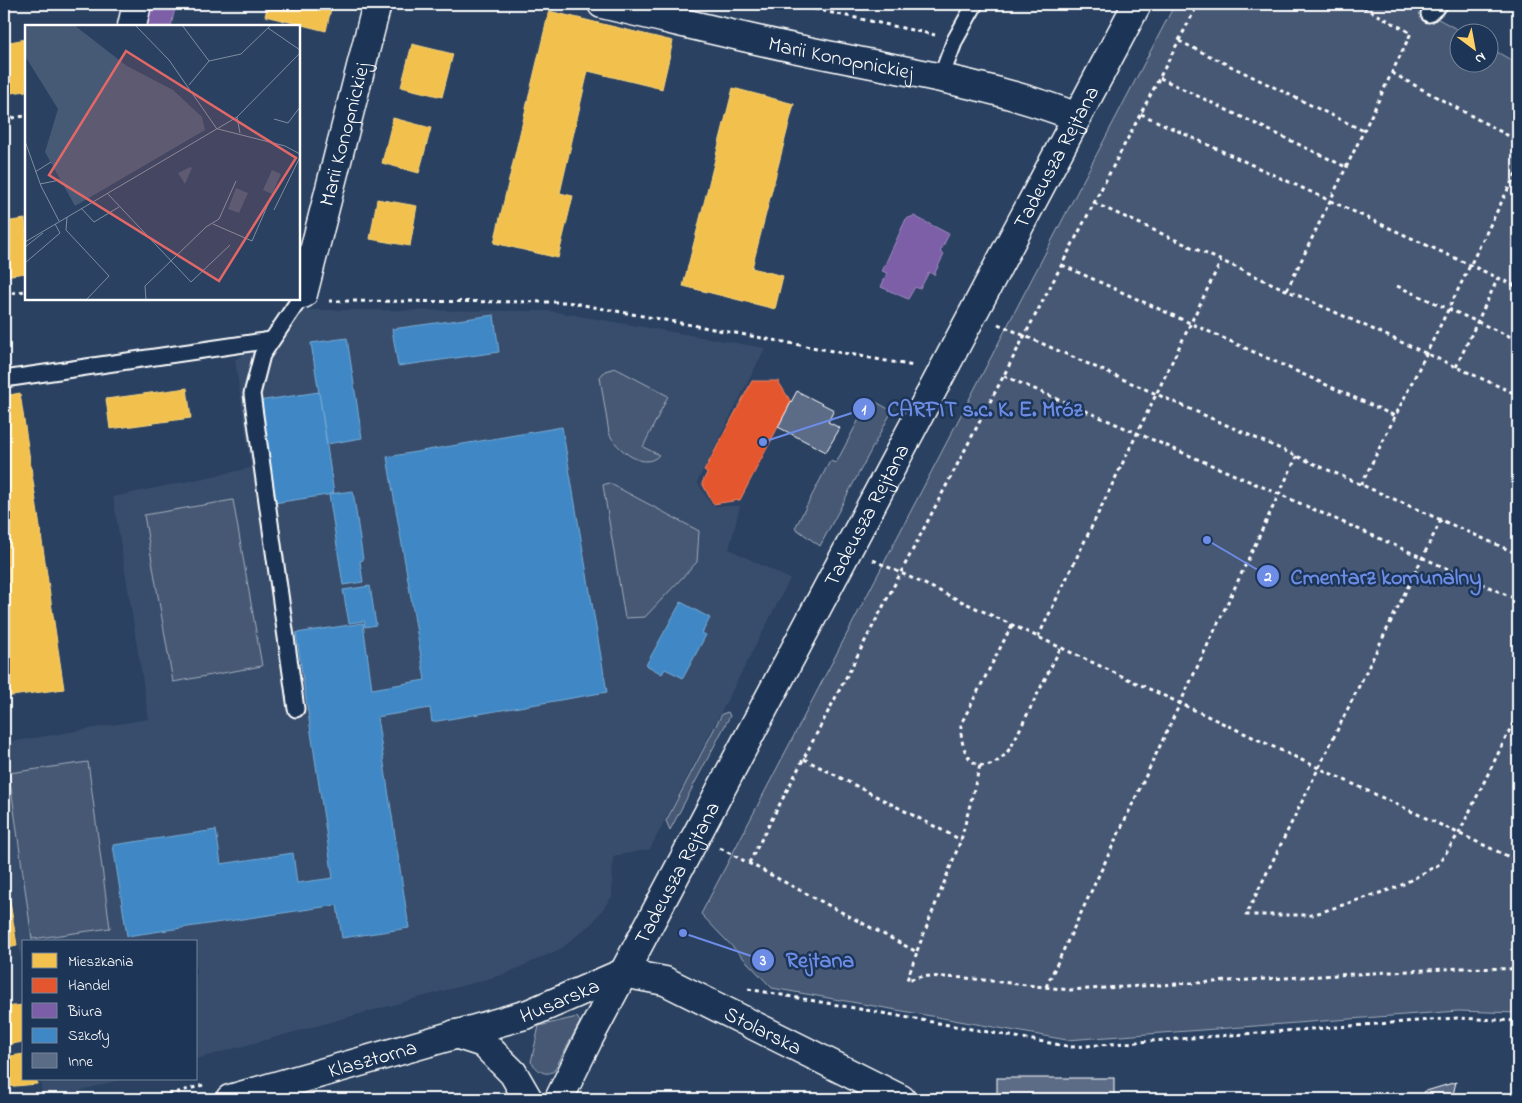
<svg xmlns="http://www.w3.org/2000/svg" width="1522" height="1103" viewBox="0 0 1522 1103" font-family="'Indie Flower',sans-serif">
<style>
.built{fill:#394e6c}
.green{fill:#465975;stroke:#a2acba}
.homes{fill:#f2c14e;stroke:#f6d483}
.shops{fill:#e4572e;stroke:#ec896d}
.offices{fill:#7b5ea7;stroke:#a38ec1}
.schools{fill:#3f88c5;stroke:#79acd6}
.building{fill:#5b6c86;stroke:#fff}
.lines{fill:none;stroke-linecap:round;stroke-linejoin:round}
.service-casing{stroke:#fff;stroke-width:19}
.minor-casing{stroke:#fff;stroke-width:31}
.tertiary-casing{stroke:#fff;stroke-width:31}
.path{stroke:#fff;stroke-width:3;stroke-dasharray:4 4;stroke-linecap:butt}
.service{stroke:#1d3557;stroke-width:15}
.minor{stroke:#1d3557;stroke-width:28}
.tertiary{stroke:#1d3557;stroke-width:28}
.labels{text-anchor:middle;stroke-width:5;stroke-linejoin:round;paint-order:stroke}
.street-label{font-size:21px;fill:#fff;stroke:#1d3557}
.inset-road{fill:none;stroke:#7f8da0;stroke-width:1}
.view{fill:#e26868;fill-opacity:0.15;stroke:#e26868;stroke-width:2.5}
.inset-edge{fill:none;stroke:#fff;stroke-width:2.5}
.leader{fill:none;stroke:#6c8ce6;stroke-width:2}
.callout-dot{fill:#6c8ce6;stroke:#1d3557;stroke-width:2}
.mark-label{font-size:15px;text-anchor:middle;font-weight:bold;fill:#fff}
.callout-label{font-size:22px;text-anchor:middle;font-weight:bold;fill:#6c8ce6;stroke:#1d3557;stroke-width:5;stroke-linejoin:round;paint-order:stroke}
</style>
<rect width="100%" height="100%" fill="#2a4161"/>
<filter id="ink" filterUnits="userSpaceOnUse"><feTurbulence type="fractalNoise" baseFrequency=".02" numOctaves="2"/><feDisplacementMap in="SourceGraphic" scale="10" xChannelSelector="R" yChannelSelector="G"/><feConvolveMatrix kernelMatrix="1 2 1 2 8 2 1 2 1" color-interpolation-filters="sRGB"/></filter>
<g filter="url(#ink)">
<g class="built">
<polygon points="304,310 550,311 765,348 697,482 712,506 740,506 729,549 790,579 650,849 613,856 612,897 593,922 562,948 505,974 196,1059 196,942 24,942 24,978 4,852 4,743 149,719 113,497 251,468 235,360"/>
<polygon points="40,1079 122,1079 51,1099 43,1099"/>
</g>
<g class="green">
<polygon points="1175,4 1411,4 1462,32 1460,32 1460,62 1490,62 1490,48 1518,64 1518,1013 1458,1011 1067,1040 772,988 701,914"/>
<path d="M615,368l53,28 -25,51 16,8c-15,17 -43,-6 -50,-22l-9,-56 5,-6z"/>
<polygon points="869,401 876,402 892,411 820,546 795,528 830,461 836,463 867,404"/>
<polygon points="609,483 699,531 697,562 645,617 625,618 603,485"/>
<polygon points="233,500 262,666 173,682 144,515"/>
<polygon points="728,712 730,716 670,830 666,821 722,714"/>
<polygon points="88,762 110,928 32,939 9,773"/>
<path d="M577,1017l3,5 -26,49c-10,6 -16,-1 -23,-9l8,-36z"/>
</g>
<g class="homes">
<polygon points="268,4 332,4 326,31 265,16"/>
<polygon points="549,11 673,41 662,89 588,71 560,193 573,196 558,258 494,243"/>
<polygon points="26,39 26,91 4,94 4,43"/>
<polygon points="412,44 453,54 442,97 401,87"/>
<polygon points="733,88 794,104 752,268 783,276 775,309 683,286"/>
<polygon points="393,118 431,128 419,173 382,163"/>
<polygon points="377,199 417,206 410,246 370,239"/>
<polygon points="25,219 26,229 26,273 4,276 4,222"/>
<polygon points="187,388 191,418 110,429 106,399"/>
<polygon points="20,393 64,689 4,697 4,396"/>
<polygon points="4,864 17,945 4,948"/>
<polygon points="24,1005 24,1042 4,1045 4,1007"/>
<polygon points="24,1054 24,1079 37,1079 37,1084 5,1087 4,1057"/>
</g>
<polygon class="shops" points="752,381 778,381 791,402 740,500 713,504 702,483 707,473 704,471"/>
<g class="offices">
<polygon points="151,4 176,4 171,26 146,26"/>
<polygon points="914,216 949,234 940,252 944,254 934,275 929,272 920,289 915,287 908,299 881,287 887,273 882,271 906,219"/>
</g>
<g class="schools">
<polygon points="494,315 499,352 398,366 392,329"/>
<polygon points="347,338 362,438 327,444 311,343"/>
<polygon points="319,392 334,494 274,503 258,401"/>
<polygon points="562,427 607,692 432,722 430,708 377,717 409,928 342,938 337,905 127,936 113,845 216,830 221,864 293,853 297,883 333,878 296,633 363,623 372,689 425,680 387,457"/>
<polygon points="353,491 363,560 360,561 363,582 343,585 329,494"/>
<polygon points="370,586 376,625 365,627 364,621 349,623 343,590"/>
<polygon points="681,602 710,618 702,633 706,635 683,678 665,669 662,674 646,665"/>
</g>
<g class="building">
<polygon points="797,391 834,410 828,422 840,428 826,452 778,427"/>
<rect x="997" y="1078" width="117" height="21"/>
<polygon points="1456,1082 1452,1099 1421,1099 1423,1092"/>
</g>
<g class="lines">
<defs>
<g id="service">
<polyline points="1429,14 1440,4"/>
<polyline points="941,77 955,40 975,4"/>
<polyline points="4,379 271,340"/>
<polyline points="296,709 252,394 262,355 303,294"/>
</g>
<g id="minor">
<path id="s1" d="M602,4c66,15 130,31 196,45 93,20 189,33 279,68"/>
<polyline points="132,26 137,4"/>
<path id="s2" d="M303,294l74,-290"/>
<polyline points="455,1034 483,1043 513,1073 528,1099"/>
<path id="s3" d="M230,1099l298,-85 95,-41 42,8 236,118"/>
</g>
<g id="tertiary">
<path id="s4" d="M559,1099l29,-59 549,-1036"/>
</g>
</defs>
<use href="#service" class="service-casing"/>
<use href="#minor" class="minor-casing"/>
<use href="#tertiary" class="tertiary-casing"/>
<g class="path">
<polyline points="791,4 935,35"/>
<polyline points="1179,41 1364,131"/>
<polyline points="1392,73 1518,141"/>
<polyline points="1160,78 1346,167"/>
<polyline points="1141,114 1518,287"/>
<polyline points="4,119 26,116"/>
<polyline points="1094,203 1518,395"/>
<polyline points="1062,265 1395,416"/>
<polyline points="1397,286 1518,340"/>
<polyline points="1287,290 1411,33 1358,4"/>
<polyline points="4,294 26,291"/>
<polyline points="329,301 567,302 914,366"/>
<polyline points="998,324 1518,554"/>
<polyline points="1456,367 1498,278"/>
<polyline points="1004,376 1279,494 1518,600"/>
<polyline points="1361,485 1518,169"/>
<polyline points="1441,520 1246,915 1312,915 1398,887 1438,865 1459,833 1518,713"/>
<polyline points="873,560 1518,861"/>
<path d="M1012,625l-51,99c-2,39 25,59 50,23l50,-100"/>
<polyline points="1038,637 1221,261"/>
<polyline points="804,759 961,840"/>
<polyline points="720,848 917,952 907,980 923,976 966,978 1070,990 1462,968 1518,969"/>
<polyline points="749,863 1198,4"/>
<polyline points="917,951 961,840 980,765"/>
<polyline points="1046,987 1297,456"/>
<polyline points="748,989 1072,1047 1457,1018 1518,1021"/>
<polyline points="153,1099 207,1084"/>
</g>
<use href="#service" class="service"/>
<use href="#minor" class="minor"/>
<use href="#tertiary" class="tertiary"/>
</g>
</g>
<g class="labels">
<g class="street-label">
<text dy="7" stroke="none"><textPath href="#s1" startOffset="245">Marii Konopnickiej</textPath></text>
<text dy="7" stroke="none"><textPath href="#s2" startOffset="165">Marii Konopnickiej</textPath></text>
<text dy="7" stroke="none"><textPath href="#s4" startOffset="1065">Tadeusza Rejtana</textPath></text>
<text dy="7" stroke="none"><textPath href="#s4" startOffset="660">Tadeusza Rejtana</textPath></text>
<text dy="7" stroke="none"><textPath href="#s4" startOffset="255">Tadeusza Rejtana</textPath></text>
<text dy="7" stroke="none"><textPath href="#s3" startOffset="344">Husarska</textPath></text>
<text dy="7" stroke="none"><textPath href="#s3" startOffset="566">Stolarska</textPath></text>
<text dy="7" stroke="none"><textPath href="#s3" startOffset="148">Klasztorna</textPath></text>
</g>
</g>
<g transform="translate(25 25)">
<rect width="275" height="275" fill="#2a4161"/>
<path d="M0,0h49l53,41 46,24 29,27 3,13 -130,76 -30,-54 13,-43 -33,-53zM165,142l2,1 -7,16 -7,-11zM247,145l9,4 -9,20 -9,-4zM211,163l12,5 -9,20 -11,-4z" fill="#465975"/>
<path class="inset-road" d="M110,0l34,35 48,69M157,0l27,36M243,3l32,22M164,60l20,-24 32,-7 30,-29M212,92l3,16M249,94l14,4 12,-16M193,104l67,17 15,8M0,116l16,45 18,35M10,147l16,-10M15,159l20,-4M82,168l84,89 39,-37M56,183l13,14 25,-15M249,185l26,-53M42,192l-1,13 43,46 -23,24M188,199l39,17 17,-39M0,217l212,-125 63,-64M0,222l18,-14M0,238l35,-30 -5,-9M121,275l-1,-14 61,-59 13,-8 17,-38"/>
<path class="view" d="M101,26l170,107 -77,123 -170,-106z"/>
<rect width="275" height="275" class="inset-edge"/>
</g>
<path class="leader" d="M763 442L864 409M1207 540L1268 576M683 933L763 960"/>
<g class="callout-dot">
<circle cx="763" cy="442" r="5"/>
<circle cx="1207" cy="540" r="5"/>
<circle cx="683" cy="933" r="5"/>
<circle cx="864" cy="409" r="12"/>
<circle cx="1268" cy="576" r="12"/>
<circle cx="763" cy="960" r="12"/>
</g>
<g class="mark-label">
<text x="864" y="414">1</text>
<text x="1268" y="581">2</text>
<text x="763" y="965">3</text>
</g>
<g class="callout-label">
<text x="985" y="416">CARFIT s.c. K. E. Mróz</text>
<text x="1386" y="584">Cmentarz komunalny</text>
<text x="820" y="967">Rejtana</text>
</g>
<rect width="1522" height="1103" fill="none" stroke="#1d3557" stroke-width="20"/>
<rect x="10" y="10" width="1502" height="1083" fill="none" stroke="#fff" stroke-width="2" filter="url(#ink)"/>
<rect x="22" y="940" width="175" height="140" fill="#1d3557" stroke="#77869a"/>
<rect x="32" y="953" width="25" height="15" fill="#f2c14e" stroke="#77869a"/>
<text x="68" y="966" font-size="15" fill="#ffffff">Mieszkania</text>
<rect x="32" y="978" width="25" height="15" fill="#e4572e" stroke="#77869a"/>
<text x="68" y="990" font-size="15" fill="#ffffff">Handel</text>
<rect x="32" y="1003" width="25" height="15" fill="#7b5ea7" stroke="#77869a"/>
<text x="68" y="1016" font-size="15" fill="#ffffff">Biura</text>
<rect x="32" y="1028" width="25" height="15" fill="#3f88c5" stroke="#77869a"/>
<text x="68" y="1040" font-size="15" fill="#ffffff">Szkoły</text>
<rect x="32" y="1053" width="25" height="15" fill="#5b6c86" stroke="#77869a"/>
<text x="68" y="1066" font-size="15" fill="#ffffff">Inne</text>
<g transform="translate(1474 48) rotate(148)"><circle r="24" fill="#1d3557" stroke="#77869a"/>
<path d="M0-4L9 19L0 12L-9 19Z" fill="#ffd166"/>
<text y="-8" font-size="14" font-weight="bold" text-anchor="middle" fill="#ffffff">N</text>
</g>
</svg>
